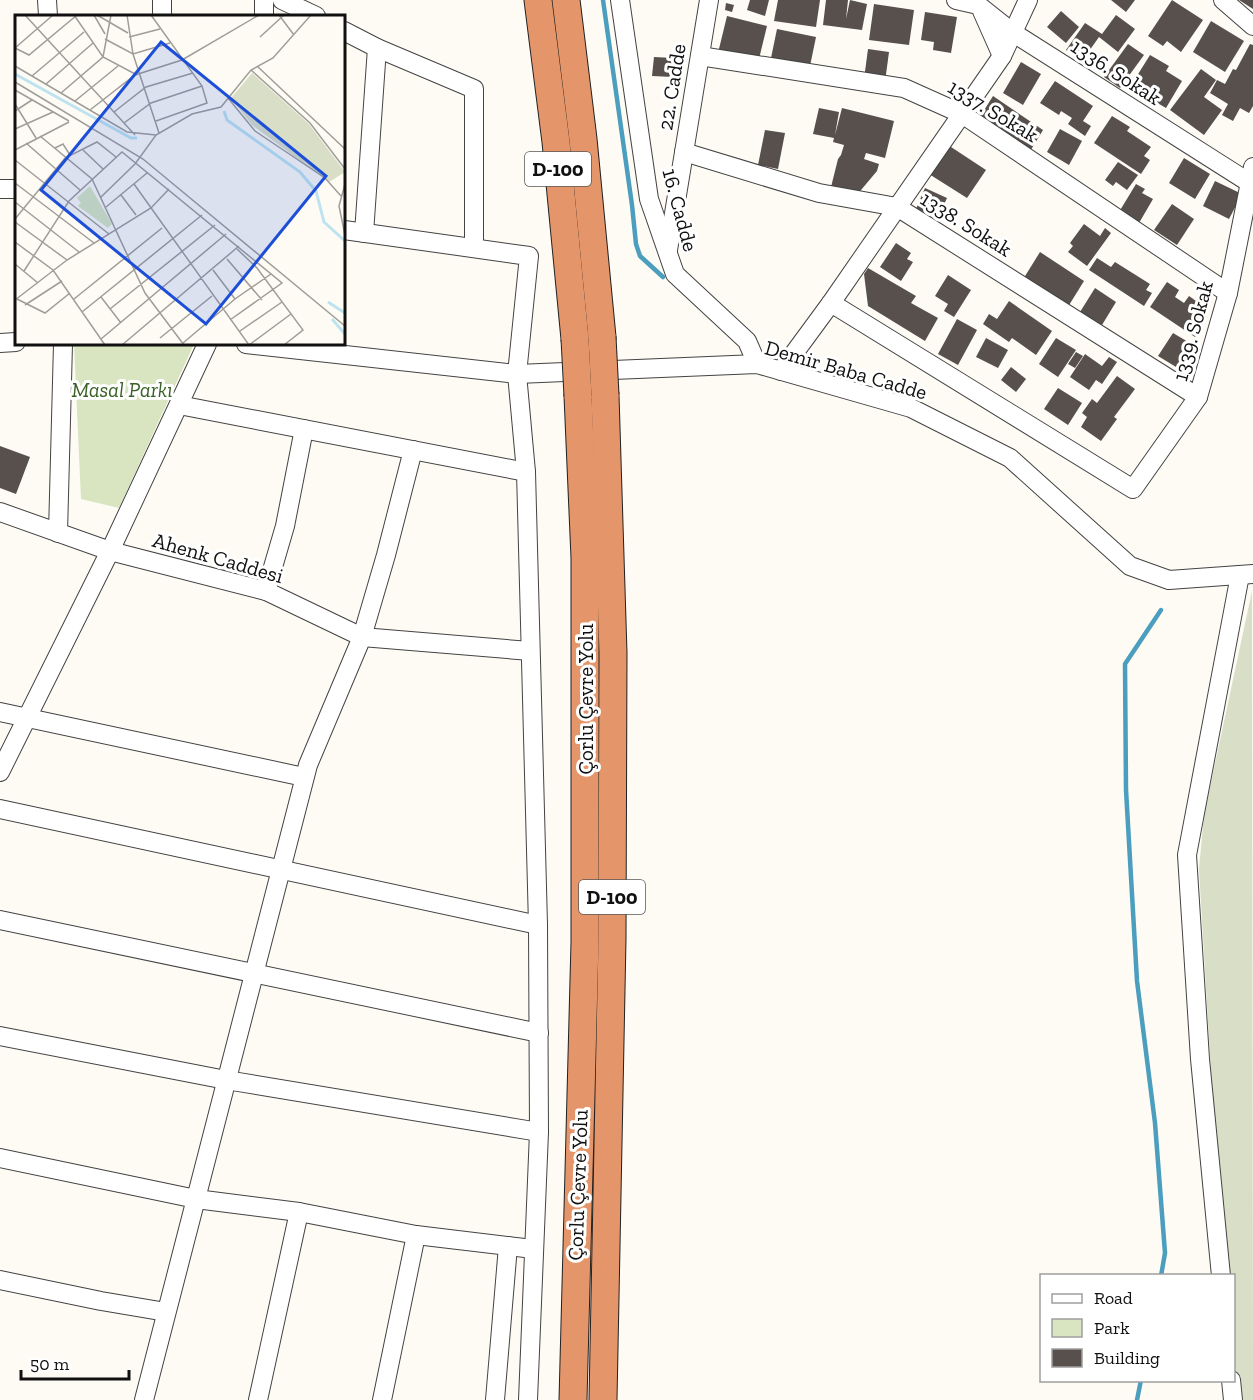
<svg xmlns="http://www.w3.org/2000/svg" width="1253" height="1400" viewBox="0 0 1253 1400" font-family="'Zilla Slab',serif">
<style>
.green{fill:#d8e5c0}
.cemetery{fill:#d9dfc6}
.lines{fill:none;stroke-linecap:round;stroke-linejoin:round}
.stream{stroke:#4c9ebf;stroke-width:4.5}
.building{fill:#57504d}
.minor-casing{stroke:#434343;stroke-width:20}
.highway-casing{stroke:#212121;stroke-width:29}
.minor{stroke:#fff;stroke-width:18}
.highway{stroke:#e5956a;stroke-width:27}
.highway-bridge-casing{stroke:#212121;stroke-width:29;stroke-linecap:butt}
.highway-bridge{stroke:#e5956a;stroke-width:27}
.labels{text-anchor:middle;stroke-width:6;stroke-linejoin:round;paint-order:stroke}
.shield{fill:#fff;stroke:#585858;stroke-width:1.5}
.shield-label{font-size:20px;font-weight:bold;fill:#101010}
.street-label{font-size:21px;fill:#101010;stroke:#fff}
.park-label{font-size:21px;font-style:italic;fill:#396126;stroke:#fff}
.inset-river{fill:none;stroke:#bde3f0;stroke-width:3}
.inset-road{fill:none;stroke:#9f9d99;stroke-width:1.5}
.view{fill:#1d4ed8;fill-opacity:0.15;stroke:#1d4ed8;stroke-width:3}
.inset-edge{fill:none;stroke:#101010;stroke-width:3}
</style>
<rect width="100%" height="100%" fill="#fefbf4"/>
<polygon class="green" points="74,344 194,344 119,508 81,499"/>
<polygon class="cemetery" points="1252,591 1253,1400 1231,1400 1234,1380 1234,1276 1223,1276 1199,869 1204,815"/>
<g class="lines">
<g class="stream">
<polyline points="603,0 632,205 636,244 640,256 663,277"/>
<polyline points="1161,1276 1165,1253 1155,1123 1137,981 1126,790 1125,664 1161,610"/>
<polyline points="1137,1400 1141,1380"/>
</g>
</g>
<g class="building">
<polygon points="750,0 769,0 765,16 747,10"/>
<polygon points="778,0 820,0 816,27 774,21"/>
<polygon points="826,0 848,0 846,19 850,0 867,4 862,30 823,25"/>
<polygon points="1111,0 1135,0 1126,12"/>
<polygon points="1172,0 1203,20 1181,52 1167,41 1163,46 1148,36"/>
<polygon points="1239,0 1253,0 1253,9"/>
<polygon points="726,3 734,5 732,12 725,10"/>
<polygon points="874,4 914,10 909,45 869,40"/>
<polygon points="1061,11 1079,27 1066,43 1047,27"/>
<polygon points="925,12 957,17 951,53 933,50 934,42 921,40"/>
<polygon points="1116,15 1135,29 1118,52 1099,37 1082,61 1066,50 1085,23 1102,34"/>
<polygon points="727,16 767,26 758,63 718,53"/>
<polygon points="1211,21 1244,41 1225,72 1193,52"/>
<polygon points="777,29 816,37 810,66 771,58"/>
<polygon points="1128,44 1144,55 1120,88 1104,77"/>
<polygon points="1250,44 1253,45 1253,106 1249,113 1240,108 1233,121 1222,115 1228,104 1210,93 1217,80 1225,84 1233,69 1236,70"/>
<polygon points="868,49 889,52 885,82 864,79"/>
<polygon points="1150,55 1169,66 1166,71 1182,81 1166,108 1130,87"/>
<polygon points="654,57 674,58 673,77 652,76"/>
<polygon points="1021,62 1041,74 1023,105 1003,93"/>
<polygon points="1201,69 1216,80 1204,97 1222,110 1204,135 1170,110"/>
<polygon points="1055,81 1093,106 1083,121 1091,126 1085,136 1068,124 1072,118 1061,111 1059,115 1040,103"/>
<polygon points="993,96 1043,130 1029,153 978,120"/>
<polygon points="819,108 839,112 835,135 842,108 894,121 885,158 866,153 864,159 879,164 877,171 856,196 831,187 838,159 841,155 844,145 833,142 834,138 813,134"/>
<polygon points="1112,116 1130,127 1127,131 1151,147 1144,156 1150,160 1141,174 1094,143"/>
<polygon points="1060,129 1082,141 1069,165 1047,152"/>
<polygon points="765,130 785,133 778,169 758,165"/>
<polygon points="948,145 986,170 967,198 929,174"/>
<polygon points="1184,158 1210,174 1195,199 1169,183"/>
<polygon points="1118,162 1138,175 1127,190 1116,182 1113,186 1105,180"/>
<polygon points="1215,181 1242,194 1229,219 1203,206"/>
<polygon points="1136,184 1145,189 1142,193 1153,199 1139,223 1119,212"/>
<polygon points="925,188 947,198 938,218 916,209"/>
<polygon points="1172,204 1194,219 1177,245 1154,230"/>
<polygon points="1084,224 1100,236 1105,228 1111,233 1087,266 1068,252 1073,246 1070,243"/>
<polygon points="896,243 911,253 907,259 913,262 901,281 880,267"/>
<polygon points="1040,252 1084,281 1066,310 1022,281"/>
<polygon points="1097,258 1111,267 1115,262 1150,284 1146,290 1152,293 1144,306 1089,270"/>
<polygon points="868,268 916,296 911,303 938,318 925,341 868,306 864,274"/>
<polygon points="948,275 971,290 954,317 944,311 948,304 935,296"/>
<polygon points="1167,282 1179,290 1175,297 1184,303 1189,296 1206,308 1199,318 1205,321 1195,337 1150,307"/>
<polygon points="1095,288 1116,302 1102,325 1080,312"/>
<polygon points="1009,301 1052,331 1036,355 1012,338 1009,342 983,324 989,314 997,319"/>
<polygon points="957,319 977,330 958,365 938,354"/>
<polygon points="1173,333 1195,346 1181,370 1158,356"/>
<polygon points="986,338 1008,350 998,368 976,357"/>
<polygon points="1056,338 1076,350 1058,377 1039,364"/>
<polygon points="1076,352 1083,356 1075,368 1068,364"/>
<polygon points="1085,354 1102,366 1109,357 1117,362 1102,384 1096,380 1089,390 1070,377"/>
<polygon points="1011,367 1026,379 1016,392 1001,380"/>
<polygon points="1117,376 1135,389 1114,417 1117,419 1101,441 1081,427 1087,417 1082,413 1092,399 1097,403"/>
<polygon points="1058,388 1082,403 1068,425 1044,409"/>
<polygon points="0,446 30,457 16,494 0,488"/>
</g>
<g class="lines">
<defs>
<g id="minor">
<polyline points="47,0 48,16"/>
<polyline points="162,0 162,16"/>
<polyline points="264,0 264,16"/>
<polyline points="282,0 316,16"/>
<polyline points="620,0 649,199 675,274 747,341 757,364"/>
<polyline points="956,0 978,5 1012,32 1253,185"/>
<polyline points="1223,0 1253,26"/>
<polyline points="982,11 1002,56"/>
<polyline points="344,31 377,48 474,89 474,248"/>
<polyline points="700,56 904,88 962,114 1228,293"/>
<polyline points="684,152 819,193 897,207 1198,397"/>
<polyline points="0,189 16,189"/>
<polyline points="344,230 529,256 517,374 526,472 538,925 539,1132 528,1400"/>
<polyline points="364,233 377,48"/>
<polyline points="668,250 709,0"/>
<polyline points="831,303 1133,489 1198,397 1228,293 1253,167"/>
<polyline points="0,343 16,342"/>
<polyline points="246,344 517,374 757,364 911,408 1010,458 1130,566 1169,580 1253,574"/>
<polyline points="781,371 831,303 1002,56 1028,0"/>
<polyline points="179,405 526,472"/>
<polyline points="0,512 110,551 266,591 362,637 530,651"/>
<polyline points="58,533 63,344"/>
<polyline points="266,591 285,526 304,429"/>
<polyline points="0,712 304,777"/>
<polyline points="0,772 110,551 207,344"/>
<polyline points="0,809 538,925"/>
<polyline points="0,920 539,1033"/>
<polyline points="0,1036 226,1080 539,1132"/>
<polyline points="0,1158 196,1199 299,1212 416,1235 533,1249"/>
<polyline points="1221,1276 1200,1059 1187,855 1240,575"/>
<polyline points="0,1280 101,1301 166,1312"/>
<polyline points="1231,1380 1233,1400"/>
<polyline points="144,1400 308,765 362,637 386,555 413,450"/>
<polyline points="258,1400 299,1212"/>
<polyline points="382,1400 416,1235"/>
<polyline points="495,1400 508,1246"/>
</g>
<g id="highway">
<polyline points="538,0 556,142 575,339"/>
<polyline points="566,0 583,139 602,337"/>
<polyline points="573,1400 585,942 585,558 578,396"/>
<polyline points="603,1400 612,939 613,653 605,395"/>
</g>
</defs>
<use href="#minor" class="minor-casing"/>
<use href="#highway" class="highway-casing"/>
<use href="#minor" class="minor"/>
<use href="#highway" class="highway"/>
<defs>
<g id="highway-bridge">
<polyline points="602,337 605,395"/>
<polyline points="575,339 578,396"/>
</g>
</defs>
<use href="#highway-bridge" class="highway-bridge-casing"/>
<use href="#highway-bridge" class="highway-bridge"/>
</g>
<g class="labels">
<g class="shield">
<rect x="525" y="152" width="66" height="34" rx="4.5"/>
<rect x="579" y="880" width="66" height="34" rx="4.5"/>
</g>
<g class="shield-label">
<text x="558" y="176">D-100</text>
<text x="612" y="904">D-100</text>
</g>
<g class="street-label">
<text transform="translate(1116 72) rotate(33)" y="7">1336. Sokak</text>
<text transform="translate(672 87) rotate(-81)" y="7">22. Cadde</text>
<text transform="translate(993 111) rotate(31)" y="7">1337. Sokak</text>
<text transform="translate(680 210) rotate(75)" y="7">16. Cadde</text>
<text transform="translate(966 224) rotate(32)" y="7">1338. Sokak</text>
<text transform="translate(1193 331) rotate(-75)" y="7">1339. Sokak</text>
<text transform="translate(846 370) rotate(16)" y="7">Demir Baba Cadde</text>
<text transform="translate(218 558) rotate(16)" y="7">Ahenk Caddesi</text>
<text transform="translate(586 699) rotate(-90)" y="7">Çorlu Çevre Yolu</text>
<text transform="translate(578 1185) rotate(-88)" y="7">Çorlu Çevre Yolu</text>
</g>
<g class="park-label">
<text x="122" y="397">Masal Parkı</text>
</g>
</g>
<g transform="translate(15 15)">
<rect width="330" height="330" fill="#fefbf4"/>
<path d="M75,171l22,38 -4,4 -30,-22 3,-3 -4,-5z" fill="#d8e5c0"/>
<path d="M237,58l57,51 36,48 -16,10 -77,-57 -21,-27z" fill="#d9dfc6"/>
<path class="inset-river" d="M0,59l116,64h6M209,96l3,9 73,52 16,19 8,31 21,19M313,287l17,11M317,304l13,15"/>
<path class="inset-road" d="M10,0l110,120M59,0l29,42 34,18M79,0l11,19M82,0l31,18M112,0l6,39 26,79M136,0l51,71 5,17 -51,18M264,0l15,20M114,22l31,-8M245,22l24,-22M90,24l28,15 37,-11M0,33l14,7 48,-40M0,33l38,-33M0,51l112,66 29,3M242,51l88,83M236,55l59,53 35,46M17,61l52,-44M0,67l128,77 202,167M31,69l47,-41M0,75l54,31M46,78l42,-36 8,-42M213,83l27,33 70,47 16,18M60,86l43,-35M0,89l21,34M75,95l45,-35 47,-15 77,-45M0,96l17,-11M99,97l32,-25 47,-14M109,108l27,-20 51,-17M0,114l38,-17M25,121l52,43 53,114 39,52M11,128l54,47M40,133l8,-4 7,11M0,135l54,-28M68,135l20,19M0,145l94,74M0,168l79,60M119,169l115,161 42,-31M330,169l-6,22 6,29M106,180l15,20M86,182l34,-33 21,-29 36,-21 29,-7 30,-37 22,-12 38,-43M0,187l64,50M91,192l41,-34M0,204l50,-61 32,-16 19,15M0,207l52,38M0,227l38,28 52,75M222,234l20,19 46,62 -19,15M212,244l35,41M0,249l23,19M198,255l22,29M9,256l45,-70 53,-49 160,131 -52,37M86,282l20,26M2,284l28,14 25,-20M59,284l88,-71M0,285l52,-40 84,-52 18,-19M10,290l37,-24M95,294l105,-84M67,297l120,-97M225,316l42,-29M145,323l52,-42M86,324l125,-105M168,328l52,-44 36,-25M107,330l117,-99"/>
<path class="view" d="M146,27l165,134 -120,148 -165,-134z"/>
<rect width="330" height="330" class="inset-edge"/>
</g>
<rect x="1040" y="1274" width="195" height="108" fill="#ffffff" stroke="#9f9f9f" stroke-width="1.5"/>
<rect x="1052" y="1294" width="30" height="9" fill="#ffffff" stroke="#9f9f9f" stroke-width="1.5"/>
<text x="1094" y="1304" font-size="18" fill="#101010">Road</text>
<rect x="1052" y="1319" width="30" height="18" fill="#d8e5c0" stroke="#9f9f9f" stroke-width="1.5"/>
<text x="1094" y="1334" font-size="18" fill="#101010">Park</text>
<rect x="1052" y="1349" width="30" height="18" fill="#57504d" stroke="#9f9f9f" stroke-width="1.5"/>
<text x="1094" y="1364" font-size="18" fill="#101010">Building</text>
<path d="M21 1370v9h108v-9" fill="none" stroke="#101010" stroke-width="3"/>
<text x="30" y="1370" font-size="18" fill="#101010" stroke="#ffffff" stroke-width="4.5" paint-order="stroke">50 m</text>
</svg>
